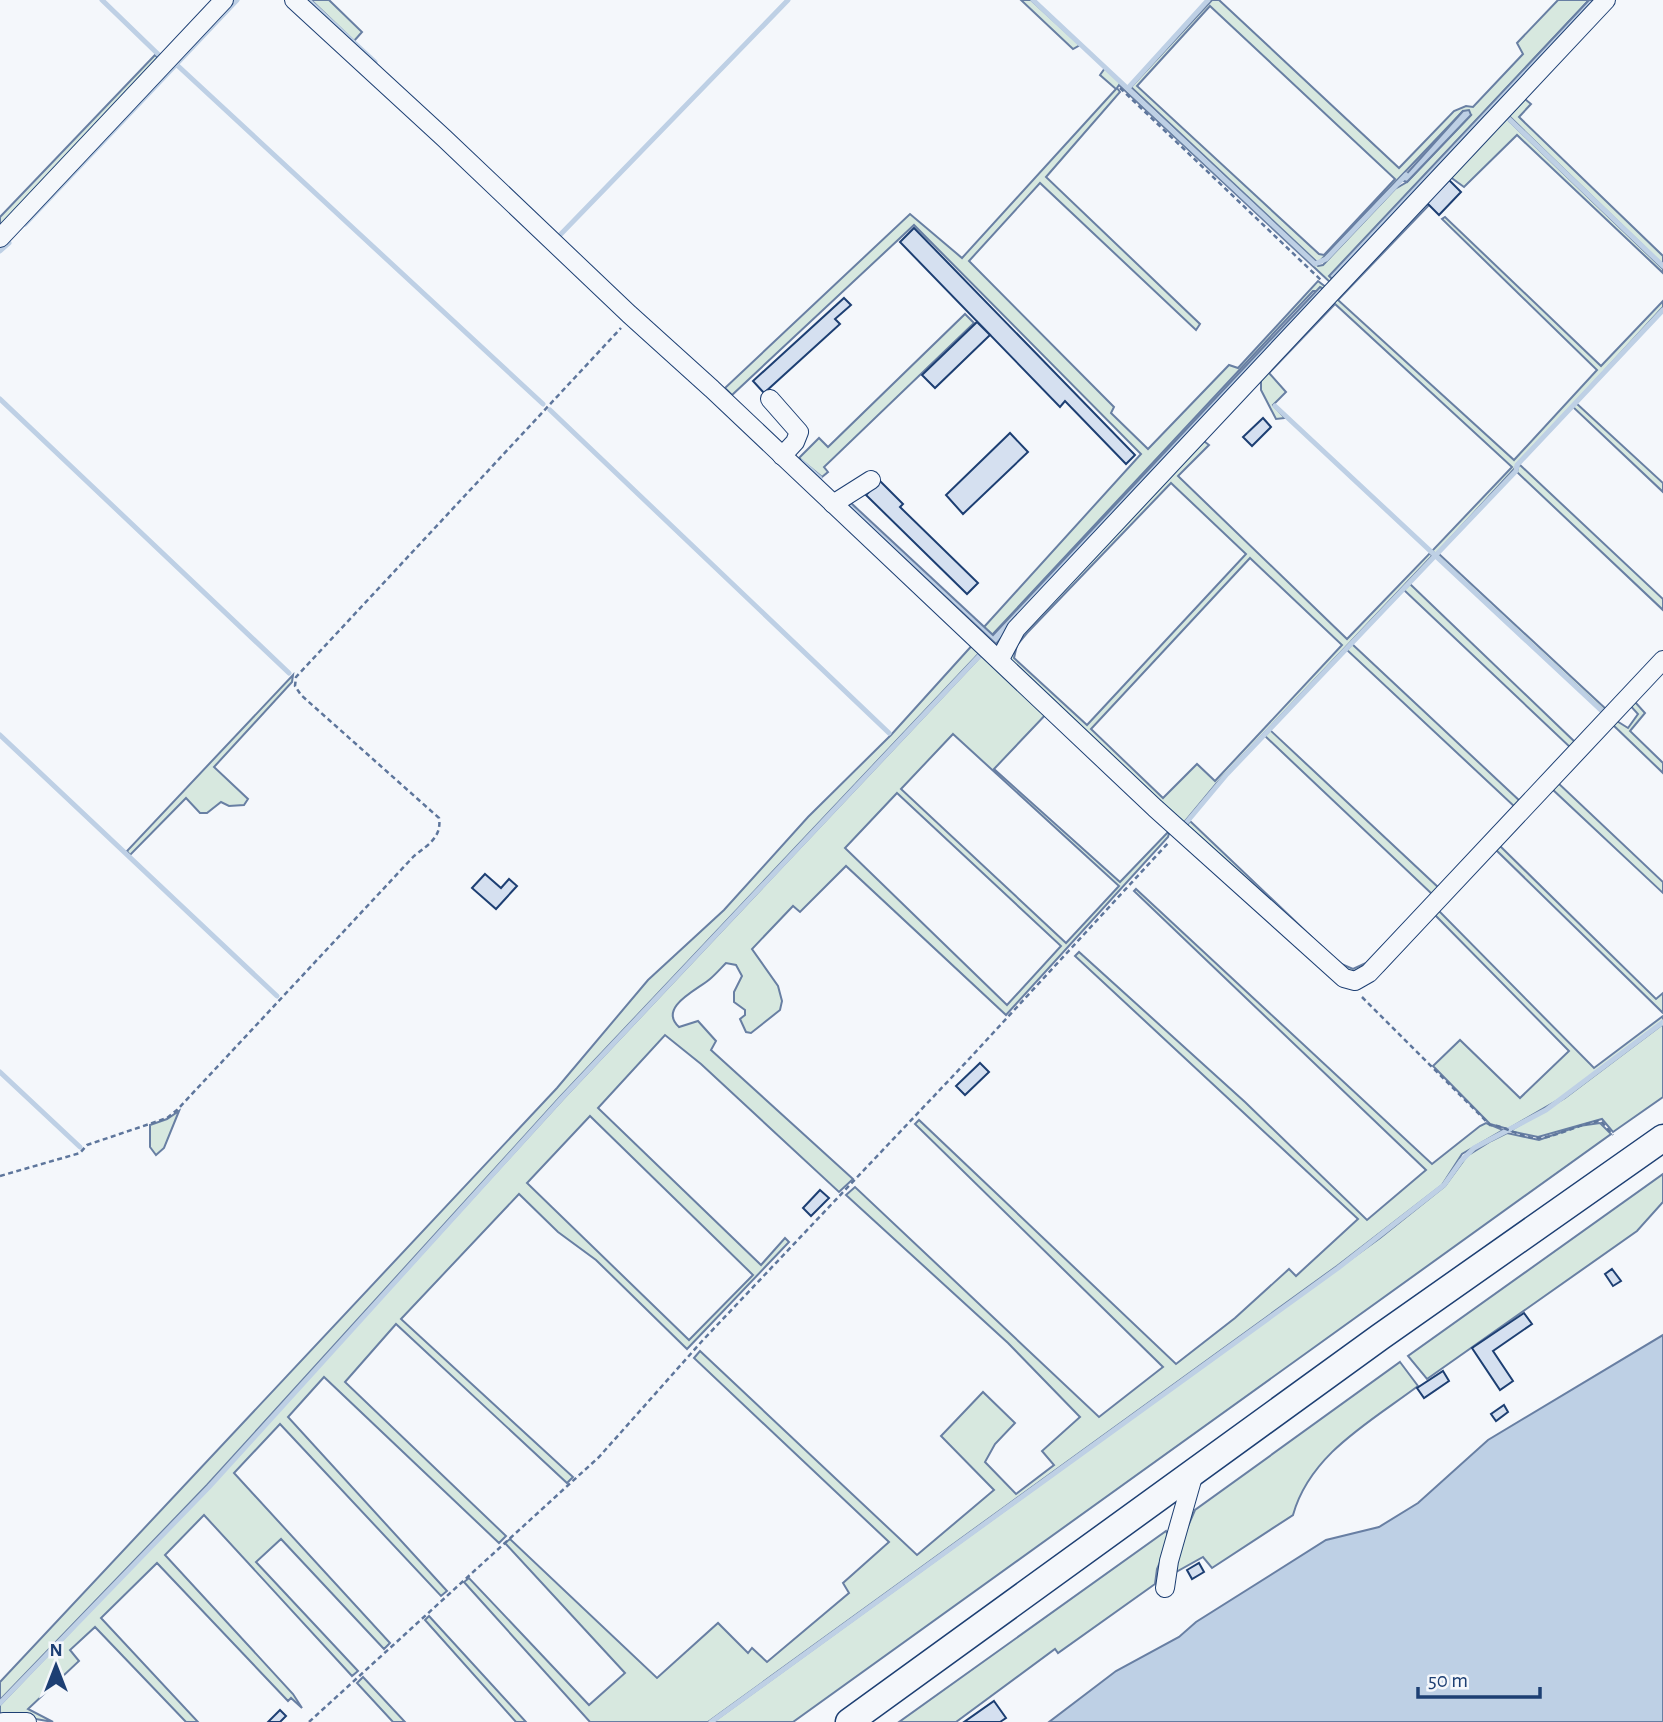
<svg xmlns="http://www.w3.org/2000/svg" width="1663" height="1722" viewBox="0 0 1663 1722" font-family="'Alegreya Sans',sans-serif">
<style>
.green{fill:#d7e8df;stroke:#687fa3;stroke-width:2;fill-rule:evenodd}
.water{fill:#bed0e5;stroke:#687fa3;stroke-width:2}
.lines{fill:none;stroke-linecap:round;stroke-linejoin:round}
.stream{stroke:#bed0e5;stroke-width:5}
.building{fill:#d5e0f0;stroke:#1d3f73;stroke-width:2}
.minor-casing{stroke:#1d3f73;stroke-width:20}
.highway-casing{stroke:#1d3f73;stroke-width:29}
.path{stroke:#5e769c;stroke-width:2.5;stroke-dasharray:5 3.5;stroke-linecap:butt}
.minor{stroke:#f4f7fb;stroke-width:18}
.highway{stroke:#f4f7fb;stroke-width:26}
</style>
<rect width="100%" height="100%" fill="#f4f7fb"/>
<g class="green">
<polygon points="311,0 329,0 362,32 354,41"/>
<polygon points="1021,0 1031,0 1080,45 1073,49"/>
<path d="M1212,0h7l180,168 55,-57 12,-5 7,1 50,-53 -6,-11 41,-43h31l-259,276 4,3 -2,5 -213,-199 -2,3 3,4 -74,85 154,147 -4,6 -156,-147 -71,78 145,146 -3,6 37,36 81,-84 9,3 80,-87 9,7 -329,361 -88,-85 87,79 41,-47 285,-305h-10l-321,344 -8,-8 157,-173 -227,-229 -182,170 -7,-7 185,-174 52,44 154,-169 -16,-14 5,-7 213,198 5,-1 72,-76 12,-7 64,-67 -8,-4 -145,152 -187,-176zM1210,6l185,173 -71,76 -5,-1 -182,-168z"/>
<polygon points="155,55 160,60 0,227 0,217"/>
<polygon points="1520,95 1531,104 1519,117 1663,256 1663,265 1510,117 1509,121 1663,269 1663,273 1517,135 1464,187 1449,176"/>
<polygon points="1422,201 1428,206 1338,300 1514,460 1597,370 1442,219 1445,217 1601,366 1663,301 1663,307 1436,554 1432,551 1512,467 1335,304 1269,373 1286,392 1273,405 1285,418 1276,419 1261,390 1261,377"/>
<polygon points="965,314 974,323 824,467 828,472 822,477 799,458 819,438 828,447"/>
<polygon points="1576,403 1663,483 1663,492 1573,407"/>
<path d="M1200,438l9,7 -31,31 169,163 83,-86 2,3 -216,228 -34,41 -172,-161 -2,-16zM1171,483l75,71 -159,171 -73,-67 3,-13 10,-12zM1250,558l92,87 -127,136 -18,-17 -34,34 -72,-69z"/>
<polygon points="1519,464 1663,599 1663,610 1517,472"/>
<polygon points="1439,554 1607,710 1608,715 1437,556"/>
<polygon points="1410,584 1575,742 1603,714 1606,717 1378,959 1365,970 1350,974 1324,958 1185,828 1190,821 1339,963 1353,969 1366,963 1432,894 1265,736 1270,730 1439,888 1515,807 1347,650 1352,644 1521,802 1571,748 1404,590"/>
<path d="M976,641l74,69 -56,59 126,113 50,-52 -2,7 -162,178 -160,-149 -46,46 -7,-6 -41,43 26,37 4,15 -2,9 -29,23 -5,-1 -6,-13 5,-4v-5l-11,-8v-10l8,-16 -6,-11 -10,-2c-5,5 -10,11 -16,16 -11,10 -53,28 -31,48l19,-6 18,20 -5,9 142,129 -14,13 -138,-128 -36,-29 -67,73 163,157 24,-27 4,4 -102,107 -91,-89 -38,-28 -39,-38 -118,125 172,158 -6,6 -171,-159 -51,58 161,154 -7,7 -175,-166 -36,40 159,174 -6,5 -161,-172 -46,49 156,170 -6,6 -103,-110 -25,23 102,109 -6,5 -148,-161 -39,40 128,139 9,14 -11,-10 -3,3 -131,-138 -56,55 97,104h-12l-91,-95 -25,23 9,11 -51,48 25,13 -23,-4 -30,2v-15l209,-218 354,-388 420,-445 -2,-3 -421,446 -353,388 -207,215v-18l557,-594 91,-108 76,-70 84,-93 83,-82zM953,734l166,152 -53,57 -165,-154zM897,793l164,153 -54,59 -162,-157zM590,1116l163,159 -64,65 -162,-157z"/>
<polygon points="1663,664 1663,671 1635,702 1645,713 1630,731 1663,763 1663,773 1612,724 1557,782 1663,882 1663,893 1552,789 1499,845 1656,999 1663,993 1663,1013 1495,849 1438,910 1594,1068 1663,1016 1663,1021 1563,1097 1508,1129 1490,1124 1433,1066 1460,1040 1520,1098 1569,1051 1435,915 1383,971 1375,973 1612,718 1628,728 1638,714 1627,702"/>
<polygon points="293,675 292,682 214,767 248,799 244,805 229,806 221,802 207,813 200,813 186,798 130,855 127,851"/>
<polygon points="1136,889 1432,1164 1480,1126 1486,1123 1503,1130 1462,1154 1442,1185 1337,1266 708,1722 590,1722 464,1582 469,1578 589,1705 625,1673 505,1543 510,1539 657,1678 718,1623 748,1653 752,1648 767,1662 849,1593 843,1583 889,1542 694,1358 700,1351 917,1555 994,1490 941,1436 983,1392 1015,1423 995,1444 985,1462 1016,1494 1054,1465 1042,1451 1080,1417 1008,1343 846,1195 855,1187 1099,1417 1163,1367 915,1124 919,1120 1176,1364 1235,1318 1289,1269 1296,1276 1358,1219 1075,956 1079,952 1245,1102 1367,1220 1426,1170 1134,891"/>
<polygon points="1663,1024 1663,1097 1613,1132 1602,1119 1538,1137 1510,1131 1565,1098"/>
<polygon points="179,1111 164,1148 156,1155 150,1147 150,1125 167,1119"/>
<polygon points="1600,1123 1611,1134 793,1722 713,1722 1380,1238 1445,1186 1467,1156 1491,1141 1507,1133 1539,1140 1579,1126"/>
<polygon points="1663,1174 1663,1202 1637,1231 1427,1379 1408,1356"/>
<path d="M1400,1362l18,24c-48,36 -108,68 -125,129l-81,53 -9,-11 -27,15 -3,-11 22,-51z"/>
<polygon points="1166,1531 1170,1539 1157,1569 1155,1584 1058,1653 1055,1649 956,1722 899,1722"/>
<polygon points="429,1616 526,1722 516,1722 425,1620"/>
<polygon points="363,1677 405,1722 393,1722 357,1683"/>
</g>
<g class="water">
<polygon points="1589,0 1595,0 1332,279 1329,276"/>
<polygon points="1469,110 1471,115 1407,182 1401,180 1463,111"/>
<polygon points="1320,287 1324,289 1038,596 996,644 848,506 851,503 993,635"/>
<polygon points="1663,1335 1663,1722 1049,1722 1116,1671 1179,1637 1196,1622 1326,1540 1379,1527 1418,1503 1488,1440"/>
</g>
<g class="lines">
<g class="stream">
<polyline points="102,0 161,57"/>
<polyline points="308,0 375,62"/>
<polyline points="1033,0 1315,264 1326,259 1406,175"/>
<polyline points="177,65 543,404"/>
<polyline points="1129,87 1208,0"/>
<polyline points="1508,118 1663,266"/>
<polyline points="25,224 237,0"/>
<polyline points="559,236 788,0"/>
<polyline points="0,251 9,243"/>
<polyline points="0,399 289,673"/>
<polyline points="1275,406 1604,713"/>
<polyline points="550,410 889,733"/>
<polyline points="802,462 820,478"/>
<polyline points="0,735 277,996"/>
<polyline points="1186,823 1227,774 1516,471 1517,465 1663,310"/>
<polyline points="0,1072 80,1147"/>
<polyline points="0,1703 209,1487 562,1098 982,653"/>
<polyline points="711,1722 1338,1268 1444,1185 1461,1161 1474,1148 1546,1110 1663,1022"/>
</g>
</g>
<g class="building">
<polygon points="1449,180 1461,192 1439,215 1427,203"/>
<polygon points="914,228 1135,455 1126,464 1065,401 1060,407 900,242"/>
<polygon points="844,298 851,305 835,319 840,324 764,393 753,381"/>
<polygon points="977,322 990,335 935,388 922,375"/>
<polygon points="1263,418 1271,427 1252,446 1243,437"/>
<polygon points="1010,433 1028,452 963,514 946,495"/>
<polygon points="880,481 903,504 900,507 978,583 967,594 866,495"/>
<polygon points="485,874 501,888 509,879 517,886 496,909 472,888"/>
<polygon points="980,1063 989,1072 965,1095 956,1086"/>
<polygon points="820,1190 829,1198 811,1216 803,1208"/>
<polygon points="1612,1269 1621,1281 1613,1286 1605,1274"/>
<polygon points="1524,1313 1532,1324 1493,1351 1513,1381 1500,1390 1472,1348"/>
<polygon points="1443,1371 1449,1381 1424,1398 1417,1388"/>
<polygon points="1504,1405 1508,1412 1496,1421 1491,1414"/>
<polygon points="1199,1563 1204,1572 1192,1579 1187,1570"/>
<polygon points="994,1701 1006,1718 1000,1722 964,1722"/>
<polygon points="280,1710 286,1716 280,1722 268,1722"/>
</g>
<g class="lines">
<defs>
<g id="minor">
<polyline points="294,0 444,138 629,314 712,389 1155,808 1344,978 1355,981 1369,973 1663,660"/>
<polyline points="0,238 224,0"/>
<polyline points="770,399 799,432 795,442 782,456"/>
<polyline points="833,504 871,480"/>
<polyline points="1000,659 1016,629 1606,0"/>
<polyline points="1165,1588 1169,1561 1194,1473"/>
<polyline points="3,1722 27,1722"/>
</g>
<polyline id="highway" points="849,1722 1380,1337 1663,1138"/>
</defs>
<use href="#minor" class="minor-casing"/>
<use href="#highway" class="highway-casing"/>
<g class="path">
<polyline points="1120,88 1322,281"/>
<path d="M1362,997l128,128c16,1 28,12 46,13 17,1 44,-15 65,-17l12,14"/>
<path d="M0,1176l80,-23 7,-8 80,-27 10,-8 237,-254c14,-11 28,-19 25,-38l-138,-123 -6,-9 1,-9 325,-349"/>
<polyline points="309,1722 599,1457 703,1340 970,1058 1169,842"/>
</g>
<use href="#minor" class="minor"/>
<use href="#highway" class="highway"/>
</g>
<g transform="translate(56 1666)" stroke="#f4f7fb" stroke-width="5" paint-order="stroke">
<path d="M0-5L12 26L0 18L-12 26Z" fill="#1d3f73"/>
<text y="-10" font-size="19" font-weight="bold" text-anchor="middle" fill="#1d3f73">N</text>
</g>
<path d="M1418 1687v10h122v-10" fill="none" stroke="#1d3f73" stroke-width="3.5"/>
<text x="1428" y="1687" font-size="21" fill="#1d3f73" stroke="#f4f7fb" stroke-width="5" paint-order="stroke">50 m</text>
</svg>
